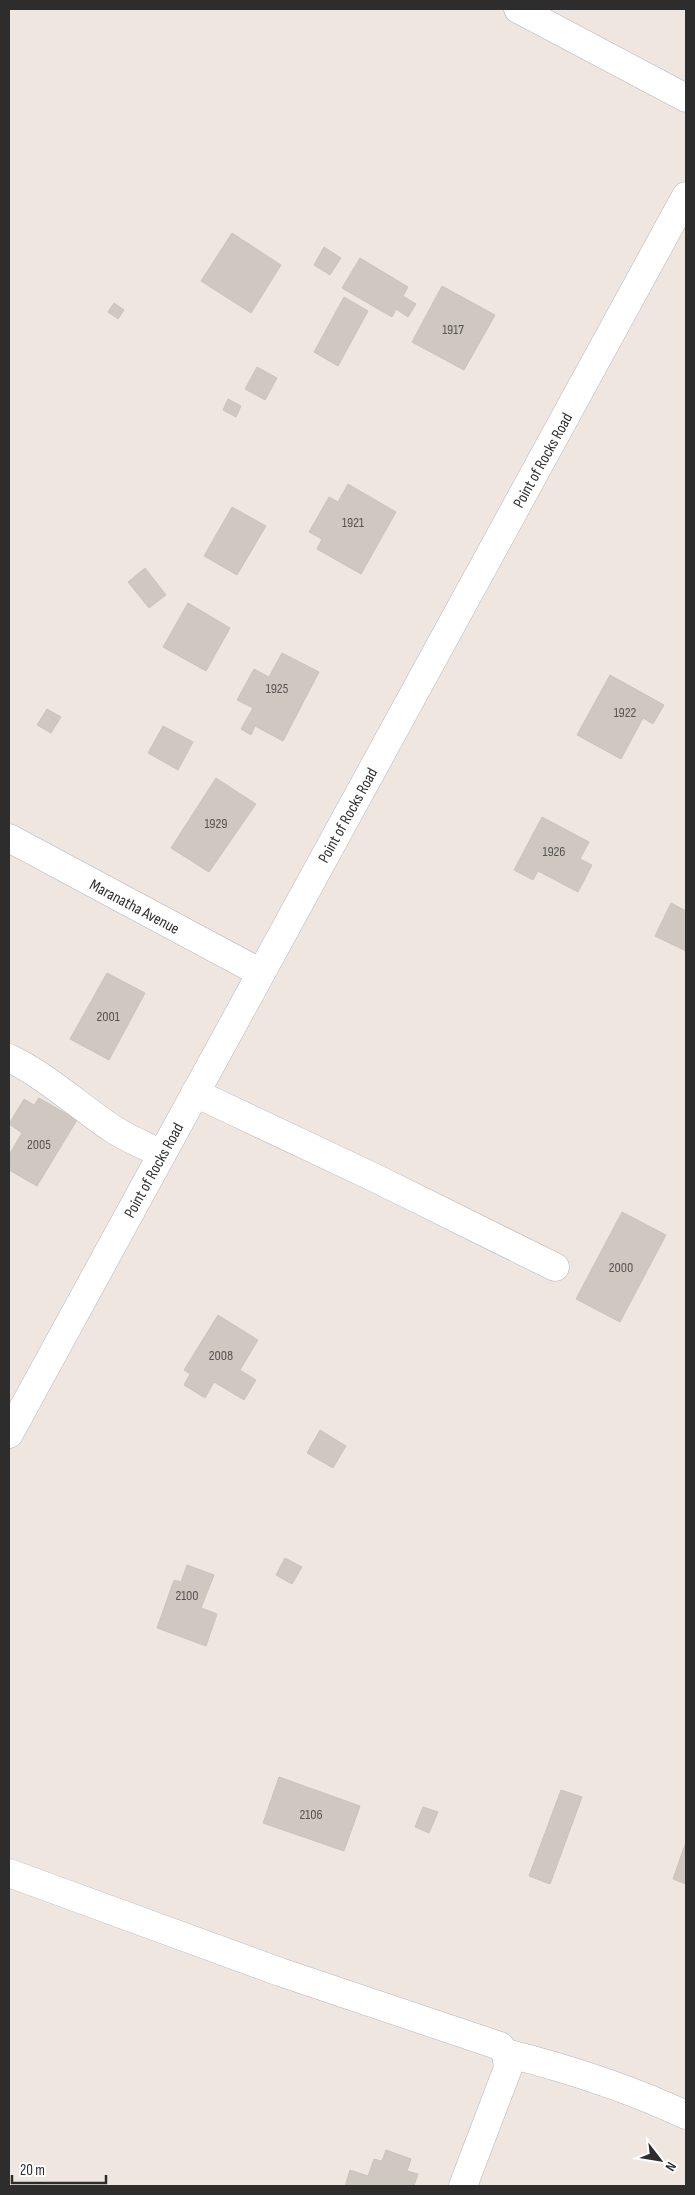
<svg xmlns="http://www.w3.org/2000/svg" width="695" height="2195" viewBox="0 0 695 2195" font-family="'Sofia Sans Condensed',sans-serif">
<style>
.building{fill:#cfc8c0;stroke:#ccc3b8}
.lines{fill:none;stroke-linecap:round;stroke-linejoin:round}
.minor-casing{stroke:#b3b7c2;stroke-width:29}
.minor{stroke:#fff;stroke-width:28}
.labels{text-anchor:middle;stroke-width:5;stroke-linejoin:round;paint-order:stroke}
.number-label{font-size:14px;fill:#565452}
.street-label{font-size:16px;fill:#2d2d2d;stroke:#fff}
</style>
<rect width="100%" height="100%" fill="#efe7df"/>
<g class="building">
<polygon points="232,233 281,265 251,313 201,281"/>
<polygon points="324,247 341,258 330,275 314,265"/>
<polygon points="360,258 408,287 403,296 416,304 408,317 396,309 392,317 342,288"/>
<polygon points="442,286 495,315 464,370 412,342"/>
<polygon points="344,297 368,311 338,366 314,352"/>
<polygon points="114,303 124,310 118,319 108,312"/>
<polygon points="257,367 277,378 265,400 245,389"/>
<polygon points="228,399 241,406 236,417 223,410"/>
<polygon points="348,484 396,512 361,574 317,549 322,539 309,532 329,497 338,502"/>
<polygon points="232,507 266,526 237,575 204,556"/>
<polygon points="145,568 166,595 149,608 128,582"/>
<polygon points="188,603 230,628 206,671 163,647"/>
<polygon points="282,653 319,672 283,741 255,726 251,735 241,729 253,708 237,700 254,669 269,677"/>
<polygon points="610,675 664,705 653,724 643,718 621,759 577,735"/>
<polygon points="47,709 61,717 51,733 37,725"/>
<polygon points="163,726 193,742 178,770 148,753"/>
<polygon points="216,778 256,804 209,872 171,848"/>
<polygon points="542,817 589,842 580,859 592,865 578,892 538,871 533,880 514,870"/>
<polygon points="671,903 686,911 686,951 655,936"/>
<polygon points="107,973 145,993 109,1060 70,1039"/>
<polygon points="39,1098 77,1120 37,1186 9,1170 9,1155 22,1133 9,1124 24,1099 34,1105"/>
<polygon points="622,1212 666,1235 620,1322 576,1299"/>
<polygon points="218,1315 258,1340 240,1370 256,1380 244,1400 214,1382 205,1398 184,1385 190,1374 184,1370"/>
<polygon points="320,1430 346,1446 333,1468 307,1453"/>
<polygon points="285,1558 302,1567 292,1584 276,1575"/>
<polygon points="187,1565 214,1575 201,1608 217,1614 206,1646 157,1628 174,1580 181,1582"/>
<polygon points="279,1777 360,1806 344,1851 263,1823"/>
<polygon points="561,1790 582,1797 550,1884 529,1876"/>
<polygon points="423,1807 438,1812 429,1833 415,1827"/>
<polygon points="686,1842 686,1884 673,1879"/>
<polygon points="386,2150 411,2159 407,2171 418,2174 414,2186 345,2186 350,2170 368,2176 374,2159 382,2161"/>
</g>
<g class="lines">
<defs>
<g id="minor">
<polyline points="518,9 686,98"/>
<polyline points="9,838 261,973"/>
<path d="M9,1058c39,19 69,48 104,71 15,10 33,17 49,25"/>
<polyline points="195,1093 373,1177 555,1267"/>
<polyline points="9,1434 686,196"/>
<path d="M9,1873l271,99 220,74 6,7c64,16 120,34 180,62"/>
<polyline points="463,2186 508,2068 506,2053"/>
</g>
</defs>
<use href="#minor" class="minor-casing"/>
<use href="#minor" class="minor"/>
</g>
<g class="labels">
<g class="number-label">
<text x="453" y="334">1917</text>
<text x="353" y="527">1921</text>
<text x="277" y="693">1925</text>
<text x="625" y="717">1922</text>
<text x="216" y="828">1929</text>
<text x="554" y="856">1926</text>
<text x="108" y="1021">2001</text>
<text x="39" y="1149">2005</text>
<text x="621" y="1272">2000</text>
<text x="221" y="1360">2008</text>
<text x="187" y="1600">2100</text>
<text x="311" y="1819">2106</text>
</g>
<g class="street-label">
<text transform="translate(542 460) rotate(-61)" y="6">Point of Rocks Road</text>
<text transform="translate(347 815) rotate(-61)" y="6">Point of Rocks Road</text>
<text transform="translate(135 906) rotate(28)" y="6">Maranatha Avenue</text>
<text transform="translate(153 1170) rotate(-61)" y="6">Point of Rocks Road</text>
</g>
</g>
<rect width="695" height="2195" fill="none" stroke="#2d2d2d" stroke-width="20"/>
<g transform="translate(660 2160) rotate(121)" stroke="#ffffff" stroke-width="4" paint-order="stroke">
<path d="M0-4L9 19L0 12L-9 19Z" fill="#2d2d2d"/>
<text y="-8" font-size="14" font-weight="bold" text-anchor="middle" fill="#2d2d2d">N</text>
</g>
<path d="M12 2175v8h94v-8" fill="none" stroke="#2d2d2d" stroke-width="2.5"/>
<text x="20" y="2175" font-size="15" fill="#2d2d2d" stroke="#ffffff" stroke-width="4" paint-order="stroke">20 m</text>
</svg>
